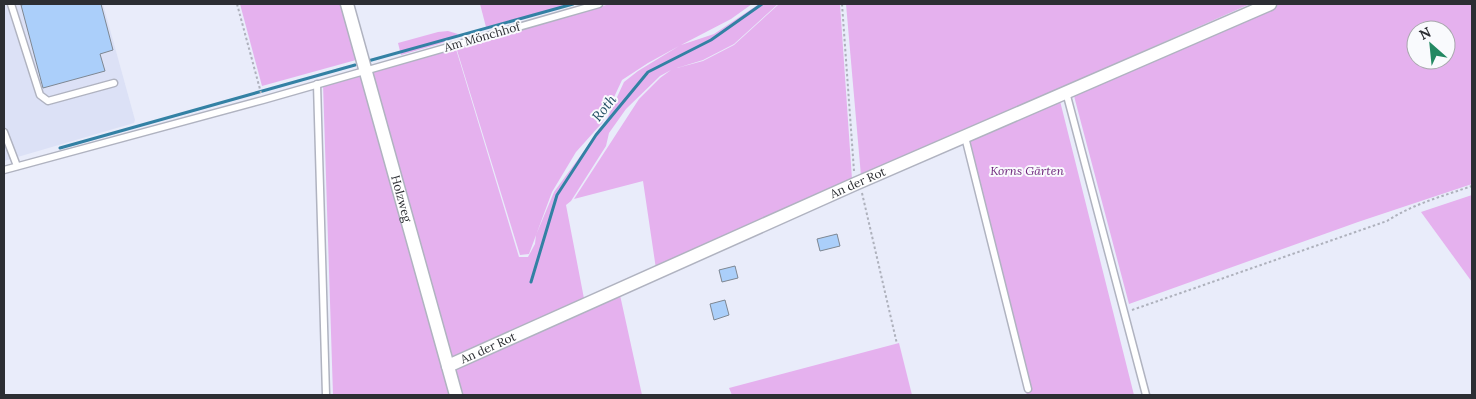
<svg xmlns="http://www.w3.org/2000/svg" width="1476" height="399" viewBox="0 0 1476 399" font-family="Lora,serif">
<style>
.built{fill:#dce1f6}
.green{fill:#e5b1ee;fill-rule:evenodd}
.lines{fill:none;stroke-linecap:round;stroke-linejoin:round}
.stream{stroke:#3381a4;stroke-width:3}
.building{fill:#abcffa;stroke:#7e8792}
.service-casing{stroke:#b0b3c0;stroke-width:9}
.minor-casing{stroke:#b0b3c0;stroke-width:15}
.path{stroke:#aeb1bc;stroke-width:2;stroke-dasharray:2.5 2.5;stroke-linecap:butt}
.service{stroke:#fff;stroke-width:6}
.minor{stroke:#fff;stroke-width:12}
.labels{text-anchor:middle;stroke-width:4;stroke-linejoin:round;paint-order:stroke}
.street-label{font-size:12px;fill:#2c2e33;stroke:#f9fafd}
.park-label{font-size:12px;font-style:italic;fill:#6f277c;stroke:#f9fafd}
.water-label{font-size:14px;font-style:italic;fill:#255166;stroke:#f9fafd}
</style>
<rect width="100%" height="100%" fill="#e9ecfa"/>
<polygon class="built" points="4,4 103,4 135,120 134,123 4,161"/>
<g class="green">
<polygon points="240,4 341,4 356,60 262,86"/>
<polygon points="480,4 572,4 486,27"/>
<polygon points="610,4 752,4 731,19 681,45 714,34 759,4 778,4 734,44 703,60 677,68 703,61 734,45 779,4 840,4 852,179 656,269 643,181 574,199 639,99 660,78 671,70 660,76 626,109 609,133 606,146 571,201 566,205 586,309 620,295 642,395 333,395 323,84 456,49 519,257 528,257 535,244 536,235 554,192 606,121 624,82 638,71 679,46 648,63 622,80 602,123 576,152 552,192 529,254 520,255 456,47"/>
<polygon points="846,4 1250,4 861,176"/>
<path d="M1280,4h192v180l-114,38 -229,82 -55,-208zM1416,30h30v30h-30z"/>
<polygon points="448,31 458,34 442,43 401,55 398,43 438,32"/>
<polygon points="1060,101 1134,395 1027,395 1025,390 1031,388 969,141"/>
<polygon points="1472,195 1472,282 1421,212"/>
<polygon points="899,343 912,395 732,395 729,388"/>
</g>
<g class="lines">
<g class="stream">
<polyline points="368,61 573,4"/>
<polyline points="60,148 355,65"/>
<polyline points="531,282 557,195 596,135 648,72 711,40 762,4"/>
</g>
</g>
<g class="building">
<polygon points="26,4 101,4 113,50 100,54 105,71 43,88 21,5"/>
<polygon points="837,234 840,246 820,251 817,239"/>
<polygon points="735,266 738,278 722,282 719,270"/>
<polygon points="725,300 729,315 714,320 710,304"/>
</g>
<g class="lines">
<defs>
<g id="service">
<polyline points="11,4 40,95 48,101 114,83"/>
<polyline points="317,84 326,395"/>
<polyline points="1066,92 1146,395"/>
<polyline points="4,132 17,166"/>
<polyline points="965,137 1028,389"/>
<polyline points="4,170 263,100 599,4"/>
</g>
<g id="minor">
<path id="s1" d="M347,4l109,391"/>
<path id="s2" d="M448,366l407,-182 415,-180"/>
</g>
</defs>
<use href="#service" class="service-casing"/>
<use href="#minor" class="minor-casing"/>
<g class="path">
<polyline points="237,4 261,93"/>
<polyline points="842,4 854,171"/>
<polyline points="862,193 897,344"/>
<path d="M1132,310l255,-89c26,-17 56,-25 85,-35"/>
</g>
<use href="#service" class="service"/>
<use href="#minor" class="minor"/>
</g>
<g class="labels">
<g class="street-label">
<text transform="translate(482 37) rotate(-16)" y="4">Am Mönchhof</text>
<text dy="4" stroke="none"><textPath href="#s2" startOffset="449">An der Rot</textPath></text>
<text dy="4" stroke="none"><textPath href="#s1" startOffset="202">Holzweg</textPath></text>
<text dy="4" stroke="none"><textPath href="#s2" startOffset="44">An der Rot</textPath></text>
</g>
<g class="park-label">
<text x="1027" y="175">Korns Gärten</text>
</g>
<g class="water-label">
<text transform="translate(604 108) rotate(-51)" y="5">Roth</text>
</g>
</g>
<rect width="1476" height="399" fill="none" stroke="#2c2e33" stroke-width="10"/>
<g transform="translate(1431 45) rotate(333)"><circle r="24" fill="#f9fafd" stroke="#a7a8ac"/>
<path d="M0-4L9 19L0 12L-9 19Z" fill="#238862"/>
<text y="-8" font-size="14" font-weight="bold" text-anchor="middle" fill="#2c2e33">N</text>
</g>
</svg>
